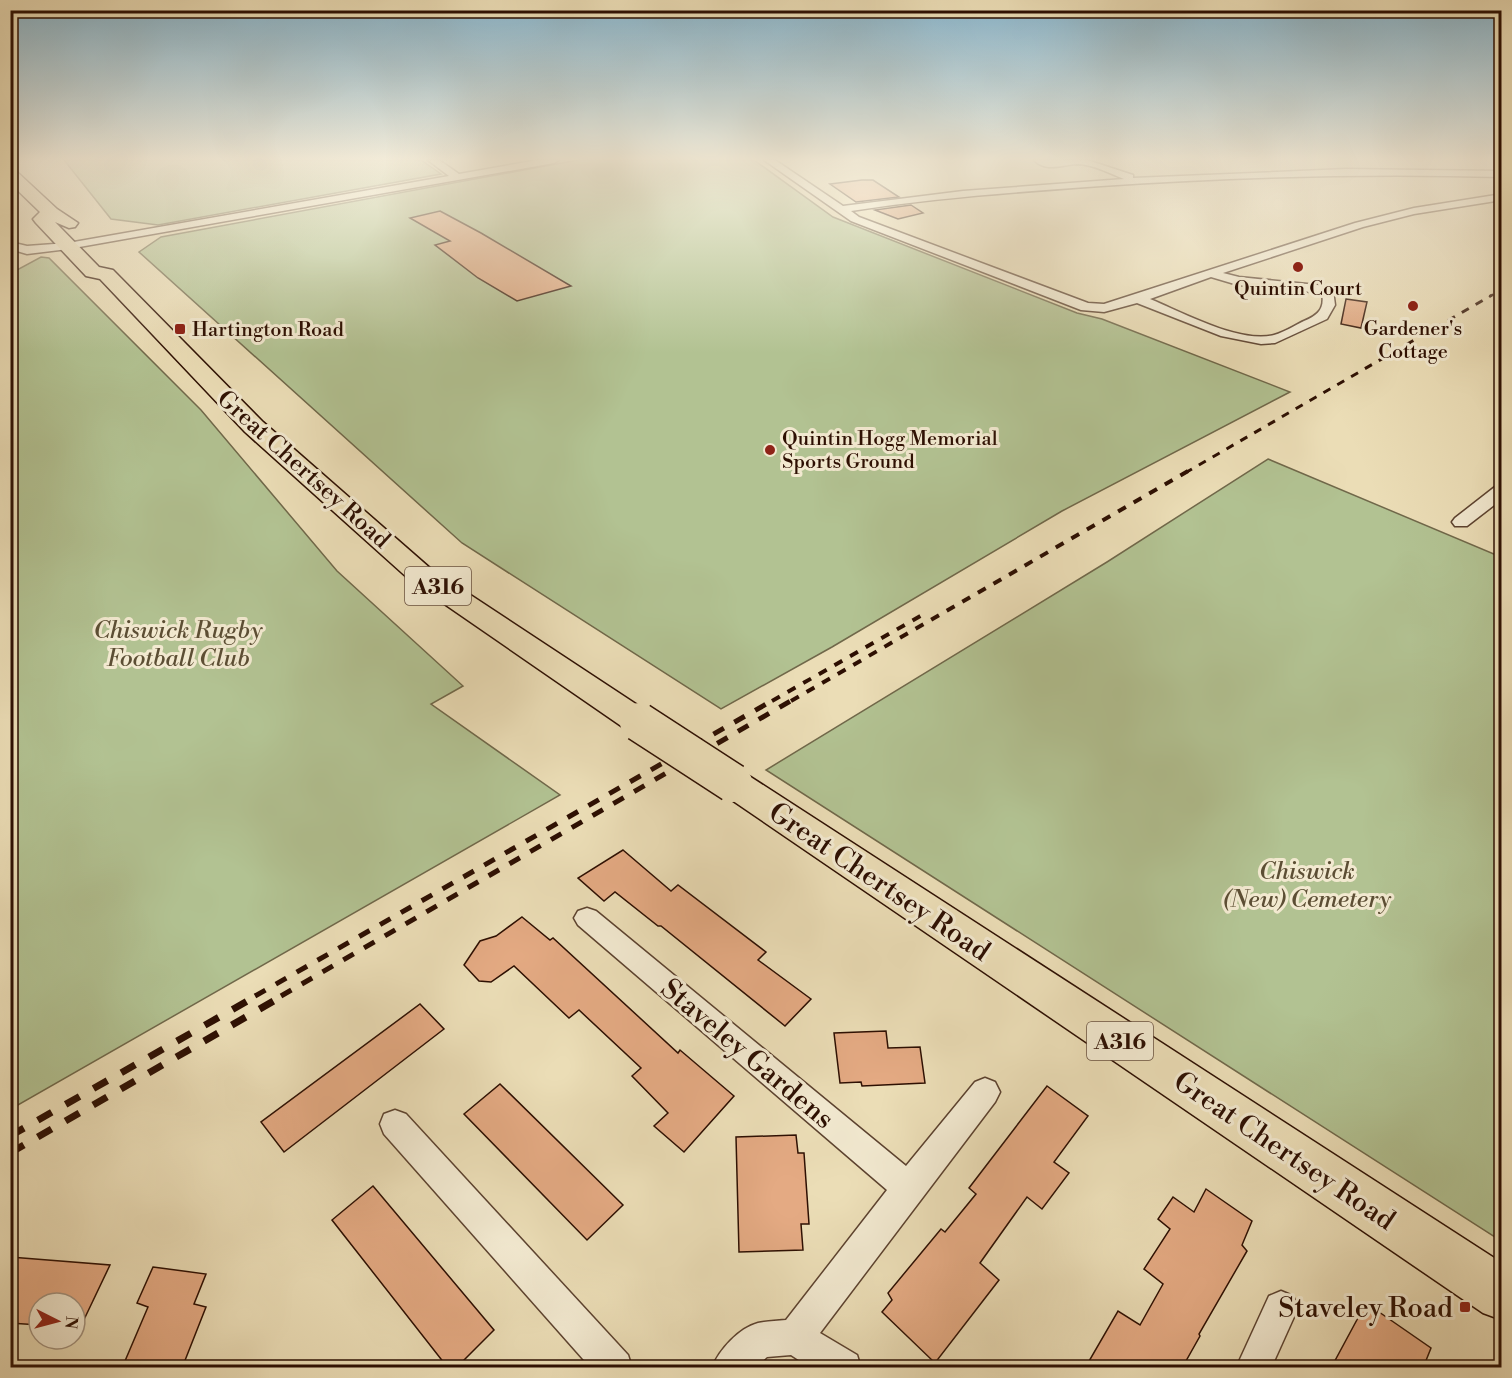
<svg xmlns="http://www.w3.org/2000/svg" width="1512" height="1378" viewBox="0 0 1512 1378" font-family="'Libre Bodoni',serif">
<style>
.green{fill:#b2c292;stroke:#70684a;stroke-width:1.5}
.building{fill:#e4aa83;stroke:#2d0f02;stroke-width:1.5}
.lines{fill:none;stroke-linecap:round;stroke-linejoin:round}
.minor-casing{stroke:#5c422f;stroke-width:3}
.trunk-casing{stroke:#2d0f02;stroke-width:3}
.minor{fill:#f2e9d0;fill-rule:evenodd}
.trunk{fill:#ebddb6;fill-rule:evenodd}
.rail-far4{stroke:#2d0f02;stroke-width:2;stroke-dasharray:5 5;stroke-linecap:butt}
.rail-far3{stroke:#2d0f02;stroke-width:3;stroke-dasharray:8 8;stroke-linecap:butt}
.rail-far2{stroke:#2d0f02;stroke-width:4;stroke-dasharray:9 9;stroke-linecap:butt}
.rail-far1{stroke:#2d0f02;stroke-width:5;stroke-dasharray:12 12;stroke-linecap:butt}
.rail{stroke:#2d0f02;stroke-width:7;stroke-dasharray:16 16;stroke-linecap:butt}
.trunk-bridge-casing{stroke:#2d0f02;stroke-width:41;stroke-linecap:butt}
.trunk-bridge{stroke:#ebddb6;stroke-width:38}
.poi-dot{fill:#8f2418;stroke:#f2e9d0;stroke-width:2}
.labels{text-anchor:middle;stroke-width:6;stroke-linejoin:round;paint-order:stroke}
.far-poi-label{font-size:20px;fill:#2d0f02;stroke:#f2e9d0}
.shield{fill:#f2e9d0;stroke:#685040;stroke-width:1.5}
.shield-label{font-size:22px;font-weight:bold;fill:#2d0f02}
.street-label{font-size:24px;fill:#2d0f02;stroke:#f2e9d0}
.park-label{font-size:24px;font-style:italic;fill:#5c4e34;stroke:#f2e9d0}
.near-street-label{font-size:28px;fill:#2d0f02;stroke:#f2e9d0}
.near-poi-label{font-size:28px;fill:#2d0f02;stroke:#f2e9d0;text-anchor:end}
</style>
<rect width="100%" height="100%" fill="#ebddb6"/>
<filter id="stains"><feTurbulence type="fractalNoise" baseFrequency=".00333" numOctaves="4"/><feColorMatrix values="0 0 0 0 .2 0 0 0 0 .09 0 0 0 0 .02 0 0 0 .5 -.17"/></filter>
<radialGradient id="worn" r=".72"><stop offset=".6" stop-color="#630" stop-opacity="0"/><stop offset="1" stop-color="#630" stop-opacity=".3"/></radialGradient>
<g class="green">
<polygon points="64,160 421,160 441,174 158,225 111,219"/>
<polygon points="578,160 754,160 833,217 1077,313 1102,319 1290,392 1062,511 832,647 721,709 462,543 139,252 161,237"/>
<polygon points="41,257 49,258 201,410 337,571 463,686 431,704 560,795 11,1109 10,278 15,271"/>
<polygon points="1268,459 1501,557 1501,1241 766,770 1107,562"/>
</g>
<g class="building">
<polygon points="862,180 873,180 899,197 856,202 830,184"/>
<polygon points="911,205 923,213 898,219 875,210"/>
<polygon points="440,211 481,233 571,286 517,301 478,278 435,245 450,241 410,218"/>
<polygon points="1346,299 1367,302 1361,328 1341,324"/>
<polygon points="623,850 671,891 678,885 766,952 758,960 811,999 785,1026 661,926 658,926 615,892 604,901 578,878"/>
<polygon points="522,917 550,940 553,938 678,1053 680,1050 734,1096 684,1152 654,1126 668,1113 632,1076 641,1068 579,1010 569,1018 514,966 491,982 479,981 464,965 480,941 496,936"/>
<polygon points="420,1004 444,1029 284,1152 261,1122"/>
<polygon points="886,1031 888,1048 920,1047 925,1083 862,1086 861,1082 840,1083 834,1033"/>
<polygon points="500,1084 623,1205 587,1240 464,1114"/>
<polygon points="1047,1086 1088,1116 1054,1162 1069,1173 1042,1209 1027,1197 980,1263 999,1280 935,1363 882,1312 892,1300 888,1293 941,1229 945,1232 976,1194 969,1188"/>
<polygon points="796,1135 798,1153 804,1153 809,1224 801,1224 803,1250 739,1252 736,1137"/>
<polygon points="373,1186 494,1330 456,1368 448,1368 332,1220"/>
<polygon points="1206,1189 1252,1221 1242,1245 1247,1251 1199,1334 1200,1336 1182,1368 1085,1368 1118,1311 1140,1325 1163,1284 1144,1269 1170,1229 1158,1219 1173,1197 1194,1212"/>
<polygon points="10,1257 110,1265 80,1328 75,1327 75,1303 39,1303 39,1325 10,1323"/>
<polygon points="153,1267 206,1274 194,1304 206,1307 182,1368 122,1368 148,1307 137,1303"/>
<polygon points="1366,1303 1431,1348 1423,1368 1331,1368"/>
</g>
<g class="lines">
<defs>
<g id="minor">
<polygon points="428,160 439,160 459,174 538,160 559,160 554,163 68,249 27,254 10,249 10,242 27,246 68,243 449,176"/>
<path d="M764,160h11l68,46 120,-15 161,-12c-15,-6 -30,-14 -45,-15 -15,0 -33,9 -45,-4h53l46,15v3l213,-9 156,2v6c-134,-4 -268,0 -401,9 -84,6 -167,12 -250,25l8,6 229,86 16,1 251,-81 59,-15 88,-14v6l-88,14 -51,13 -140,46 16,4 88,9 6,4 2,15 -8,14 -52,24 -14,1 -40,-8 -84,-33 -33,9 -23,-2 -230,-89zM1211,277l27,8 84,8c3,16 -4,22 -18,28 -9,4 -19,11 -30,14 -34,9 -92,-23 -124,-36z"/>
<polygon points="1502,485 1502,499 1467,526 1455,526 1452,522 1455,518 1496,486"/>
<path d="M587,908l9,3 310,255 69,-84 10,-4 10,4 5,10 -5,10 -175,231 37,22 4,13h-50l-20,-13 -24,2 -12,11h-43c7,-18 27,-40 46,-45 9,-2 19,-2 28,-3l101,-130 -309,-265 -4,-7 4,-7z"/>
<polygon points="395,1110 406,1114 628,1355 632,1368 591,1368 384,1134 380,1124 384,1114"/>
<polygon points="1281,1291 1293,1296 1298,1308 1271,1368 1236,1368 1269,1296"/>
</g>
<g id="trunk">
<polygon points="10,169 16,171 57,209 78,223 75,227 69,228 55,222 99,267 113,270 263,422 431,569 651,714 656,722 651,730 639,734 627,730 411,581 245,432 100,279 86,276 36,223 33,219 40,212 10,183"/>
<polygon points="733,770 746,774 1502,1263 1502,1320 1483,1313 720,792 715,783 720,774"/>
</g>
</defs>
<use href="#minor" class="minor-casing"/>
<use href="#trunk" class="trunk-casing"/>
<use href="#minor" class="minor"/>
<use href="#trunk" class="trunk"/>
<polyline class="rail-far4" points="1489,297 1502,289"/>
<polyline class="rail-far3" points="1185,473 1492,295"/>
<g class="rail-far2">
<polyline points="772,701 922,615"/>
<polyline points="791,701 1188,471"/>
</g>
<g class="rail-far1">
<polyline points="255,996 775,699"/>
<polyline points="281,996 794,699"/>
</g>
<g class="rail">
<polyline points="10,1136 258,995"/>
<polyline points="10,1153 284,995"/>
</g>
<defs>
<polyline id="trunk-bridge" points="639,722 733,783"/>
</defs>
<use href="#trunk-bridge" class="trunk-bridge-casing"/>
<use href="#trunk-bridge" class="trunk-bridge"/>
</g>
<linearGradient id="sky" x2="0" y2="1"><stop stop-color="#88b7d0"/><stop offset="0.45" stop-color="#f6f0de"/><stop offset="1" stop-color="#f6f0de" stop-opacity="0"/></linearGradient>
<rect width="1512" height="353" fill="url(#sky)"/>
<g class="poi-dot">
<circle cx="1298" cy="267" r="6"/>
<circle cx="1413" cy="306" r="6"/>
<rect x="174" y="323" width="12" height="12" rx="3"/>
<circle cx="770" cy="450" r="6"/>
<rect x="1459" y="1301" width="12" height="12" rx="3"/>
</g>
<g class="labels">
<g class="far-poi-label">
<text x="1298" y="295">Quintin Court</text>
<text x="1413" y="335">Gardener's<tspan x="1413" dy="23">Cottage</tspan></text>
<text x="192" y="336" text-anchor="start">Hartington Road</text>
<text x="782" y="445" text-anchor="start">Quintin Hogg Memorial<tspan x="782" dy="23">Sports Ground</tspan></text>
</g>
<g class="shield">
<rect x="405" y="567" width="66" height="38" rx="4.5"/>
<rect x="1087" y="1022" width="66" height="38" rx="4.5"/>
</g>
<g class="shield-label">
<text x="438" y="594">A316</text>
<text x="1120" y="1049">A316</text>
</g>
<g class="street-label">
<text transform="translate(304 469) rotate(42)" y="8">Great Chertsey Road</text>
</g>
<g class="park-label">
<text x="178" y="638">Chiswick Rugby<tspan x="178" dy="28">Football Club</tspan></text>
<text x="1307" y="879">Chiswick<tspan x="1307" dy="28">(New) Cemetery</tspan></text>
</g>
<g class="near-street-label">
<text transform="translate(880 881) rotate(34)" y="10">Great Chertsey Road</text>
<text transform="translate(748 1053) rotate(40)" y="10">Staveley Gardens</text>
<text transform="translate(1285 1150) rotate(34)" y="10">Great Chertsey Road</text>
</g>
<g class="near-poi-label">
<text x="1453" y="1317">Staveley Road</text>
</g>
</g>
<rect width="1512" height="1378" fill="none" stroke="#ebddb6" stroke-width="36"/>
<rect x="12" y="12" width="1488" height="1354" fill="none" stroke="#2d0f02" stroke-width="3"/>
<rect x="18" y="18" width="1476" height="1342" fill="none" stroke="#2d0f02" stroke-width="1.5"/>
<g transform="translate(57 1321) rotate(96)"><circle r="28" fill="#f2e9d0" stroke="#a3927e" stroke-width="1.5"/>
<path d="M0-4.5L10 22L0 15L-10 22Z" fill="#8f2418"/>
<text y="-9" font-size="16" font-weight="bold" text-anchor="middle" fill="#2d0f02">N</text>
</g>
<rect width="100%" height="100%" filter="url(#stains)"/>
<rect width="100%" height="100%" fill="url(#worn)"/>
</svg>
